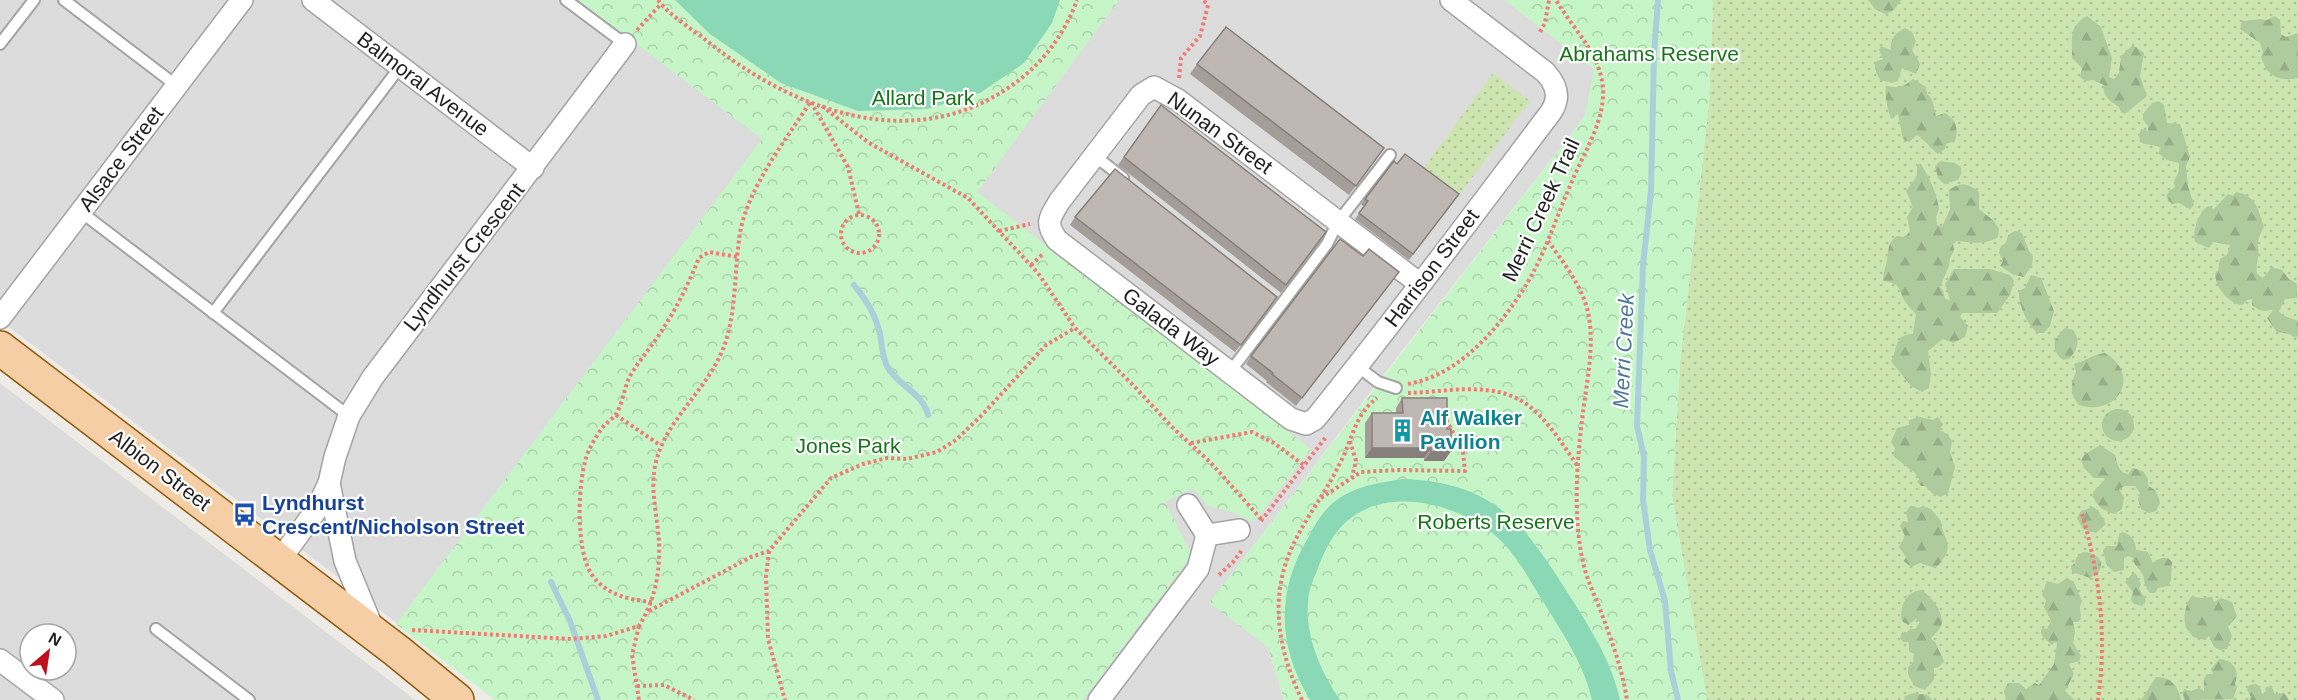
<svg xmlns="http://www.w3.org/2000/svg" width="2298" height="700" viewBox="0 0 2298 700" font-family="Helvetica,sans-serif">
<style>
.residential{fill:#dddcdc;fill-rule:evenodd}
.grass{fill:url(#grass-dots)}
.forest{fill:url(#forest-firs)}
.park{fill:url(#park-crowns)}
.pitch{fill:#8ad8b5}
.parking{fill:#dfdfdf}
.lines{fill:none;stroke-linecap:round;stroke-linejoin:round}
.stream{stroke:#aad1d9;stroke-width:6}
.lane-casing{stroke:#a3a3a3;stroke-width:14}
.street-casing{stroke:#a3a3a3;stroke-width:24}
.primary-casing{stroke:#8e5b0c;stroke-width:36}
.path{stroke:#ef7c77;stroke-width:4;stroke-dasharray:3 3;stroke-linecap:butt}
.lane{stroke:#fff;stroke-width:10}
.street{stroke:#fff;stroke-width:21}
.primary{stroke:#f5cea5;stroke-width:33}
.wall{fill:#a49d9a}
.shaded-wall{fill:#86807d}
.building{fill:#bfb7b3;stroke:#86807d;stroke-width:1.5}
.labels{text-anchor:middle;stroke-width:4.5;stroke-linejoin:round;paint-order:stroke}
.park-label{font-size:21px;fill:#147616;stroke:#fff}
.street-label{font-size:21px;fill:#1f1f1f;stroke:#fff}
.culture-label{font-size:21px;font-weight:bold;fill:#0d838f;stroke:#fff;text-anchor:start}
.transit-label{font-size:21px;font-weight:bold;fill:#164399;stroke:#fff;text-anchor:start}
.water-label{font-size:22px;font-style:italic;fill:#4c7799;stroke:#fff}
</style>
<defs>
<pattern id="grass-dots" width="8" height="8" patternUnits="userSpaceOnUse" patternTransform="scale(1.5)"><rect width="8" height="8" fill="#cde5b0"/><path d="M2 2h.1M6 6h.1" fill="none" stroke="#b0c497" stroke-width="1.8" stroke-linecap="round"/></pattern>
<pattern id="forest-firs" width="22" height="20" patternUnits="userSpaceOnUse" patternTransform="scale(1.5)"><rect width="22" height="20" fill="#aecb9e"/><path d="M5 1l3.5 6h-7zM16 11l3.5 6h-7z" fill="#95ae88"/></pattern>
<pattern id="park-crowns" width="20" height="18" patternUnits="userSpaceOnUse" patternTransform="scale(1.5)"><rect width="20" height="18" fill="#c6f5c7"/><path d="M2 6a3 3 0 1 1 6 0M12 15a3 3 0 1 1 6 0" fill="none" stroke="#aad2aa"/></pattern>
</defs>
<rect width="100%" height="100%" fill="#efebe6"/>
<g class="residential">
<polygon points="0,0 1505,0 1595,70 1585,116 1378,382 1210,603 1268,647 1284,700 495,700 343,581 0,320"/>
<path d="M0,383l415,317h-415zM30,634h36v36h-36z"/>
</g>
<g class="grass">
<polygon points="1713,0 2298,0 2298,700 1707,700 1672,496 1680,363 1709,103"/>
<polygon points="1493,73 1530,101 1456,199 1421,172"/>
</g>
<g class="forest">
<polygon points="1868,0 1901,0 1894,10 1886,14 1876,10"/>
<path d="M2087,16l14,11 11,31 -3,19 5,2 5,-6 2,-17 12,-11 11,8 -4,23 7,20 -22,18 -4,-2 -2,-5c-8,-5 -17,-11 -15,-22l-11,-5 -8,1 -5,-4 2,-9 -10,-10c1,-18 -5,-31 15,-42z"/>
<path d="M2275,16l5,4 1,14 5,3 12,-4v45c-20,4 -31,-2 -37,-21l2,-5 -3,-9 -20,-14 2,-8 20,-2 3,2z"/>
<path d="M1905,28l7,4 4,9 -4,9 8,14 -4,10 -14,-6 -4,13 -6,2 -12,-3 -5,-11v-7l8,-3 -4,-9 2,-4 10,4c-1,-11 4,-17 14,-22z"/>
<path d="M1913,79l13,8 1,7c8,6 6,13 9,22l9,-3c11,7 14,15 10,28l-9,3 -1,5 -7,5c-8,-6 -12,-13 -21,-19l-8,7 -6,-3 -5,-25 -7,5c-3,-8 -7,-25 -5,-33 13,2 18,1 27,-7z"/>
<path d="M2159,101l5,4 3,18 13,1 10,33 -4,9 2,20 6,19 -4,4 -11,-6 -7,1 -6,-7 3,-6 6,-4 -1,-6 5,-10v-8l-12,-3 -9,-7 3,-5c-6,-4 -14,-2 -21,-6l-1,-6 2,-7 7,2v-5l-5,-6v-6l9,-11z"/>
<polygon points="1940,161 1955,163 1961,167 1961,174 1958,180 1944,184 1938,178 1935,166"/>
<path d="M1917,164h4c9,16 15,26 18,45l-3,8 1,8 5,2 8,-18 -1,-19c12,-8 19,-7 30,2v17l15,12 5,8 -1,8c-14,9 -27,5 -42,4l-3,3 1,7 -4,7 -1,8 -9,21 3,3 2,9 5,1 -5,-16 9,-15h36l20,6 4,6 -4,14 -13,18h-35l-2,4 8,9 -3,11 -12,6 -10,-4 -15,12 3,23 -2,14 -7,4 -11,-6 -20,-25c7,-12 3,-27 22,-27l3,-20c-3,-3 -7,-7 -10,-11 -9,-14 -3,-19 -23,-22 0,-8 3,-14 4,-21 2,-11 0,-17 10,-24l8,1 5,-6 -3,-14 6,-10 -7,-16 11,-15z"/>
<path d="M2236,192c20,3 23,19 28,35 -10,19 -4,15 -6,31 -1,7 -2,9 -1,16l6,4 9,-11 10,3 6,8 9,6v14l-12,1 -6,12 3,4 16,6v15l-2,2 -7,-4 -12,-2 -10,-14 6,-8c-9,1 -13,2 -21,-5v-6l-5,1 -5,5c-14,-2 -26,-17 -27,-31l3,-4 2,-11 7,-4 3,-10 -17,-3 -4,6 -14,-6c-3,-11 4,-31 13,-36l6,3 14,-15 5,2z"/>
<polygon points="2015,231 2022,233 2029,251 2033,257 2032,265 2024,277 2014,275 2000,266 2003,261 1999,253 2001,246 2006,243 2008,235"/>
<path d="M2031,275l10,3 13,33 -4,15 -6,7h-7c-10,-10 -19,-28 -18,-42l6,-3z"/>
<path d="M2065,328l8,2c8,11 5,19 -4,29l-6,1c-13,-11 -10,-21 2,-32z"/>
<path d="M2105,353c38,23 12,64 -26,52 -9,-10 -9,-22 -3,-33l-2,-8c12,-3 19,-10 31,-11z"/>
<circle cx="2118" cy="425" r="16"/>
<polygon points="1919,417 1933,420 1938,417 1943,424 1940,430 1947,434 1952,441 1950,452 1955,467 1948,493 1941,497 1933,494 1925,486 1921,486 1917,482 1919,479 1915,473 1893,456 1895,448 1891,442 1897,428 1909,425 1909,420"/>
<path d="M2100,445l15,10c2,8 4,18 13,19l5,-6 10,3 5,8v7c9,4 10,8 12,17l-4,8 -7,2 -8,-4 -3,-10 2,-6 -5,-7h-10l-6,3 5,9 -2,11 -7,5c-12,-3 -18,-8 -23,-19 3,-8 10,-10 13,-17h-11l-10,-10 -3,-8 3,-5z"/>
<path d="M1914,506l4,2 5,-2 8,3 10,12c0,13 12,23 4,35 -4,5 -4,8 -10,12l-15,-5 -9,4 -7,-6 2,-4 -7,-10 6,-11 -5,-10 3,-5 5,1 -2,-10 3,-5z"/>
<polygon points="2093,507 2098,510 2106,524 2096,533 2083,529 2077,518 2081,511"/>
<path d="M2122,532c9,2 14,9 14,18l12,2 5,11 8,-5h7l4,4 -1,18 -3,6 -10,2 -3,5h-5c-6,-7 -5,-10 -7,-18 -3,-7 -9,-8 -10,-17l-5,-2 -4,2v12l-10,2 -7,-7 -4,-14 3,-5h11l2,-12z"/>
<path d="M2083,552c19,0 26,17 7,26l-18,-6 -1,-6 4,-3 1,-5z"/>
<polygon points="2132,574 2136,574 2141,585 2139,588 2146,601 2142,606 2134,604 2131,600 2133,592 2125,582"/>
<polygon points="2067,578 2074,582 2082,601 2080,606 2081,619 2078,622 2073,622 2075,632 2073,643 2081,656 2079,661 2069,664 2074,674 2065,691 2075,700 2006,700 2004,691 2008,683 2019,683 2026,689 2035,683 2039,685 2054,664 2057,643 2055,642 2052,645 2042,636 2041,631 2042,628 2047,629 2051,621 2044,607 2046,600 2042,595 2047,581 2058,584"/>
<path d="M1921,590c10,6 22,21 21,33 -1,6 -8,11 -11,16l4,3 9,19 -5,6 -5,1v12l-9,10 -11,-4 -6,-12v-7l5,-4 1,-9 -5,-3v-9h-6l-3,-4 2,-6 4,1 4,-4h5l5,-7 -4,-3 -8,6 -6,-4c-3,-15 4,-29 19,-31z"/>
<path d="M2192,596l8,2 12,-1 2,5 7,-4 11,4 5,14 -9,11 4,9 -5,13 -7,1 -6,-3 -5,-11 -4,4 -12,-3c-2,-3 -4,-5 -6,-8 -5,-9 -2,-26 5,-33z"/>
<path d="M2219,659c15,1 21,12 16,25l2,4 -4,11 -48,1 -3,-7 2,-4 7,2 8,-3 5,3v-12l3,-5h6l-2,-5z"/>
<path d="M2156,677c15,0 22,9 25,23h-40z"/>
<polygon points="2256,684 2260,687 2262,694 2265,693 2266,687 2271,686 2275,694 2284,693 2289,700 2250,700 2251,697 2247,690 2249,685"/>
<path d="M1914,693c7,3 13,-2 18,7h-28l1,-4z"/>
</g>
<g class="park">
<polygon points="578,0 1119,0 977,192 1311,449 1254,522 1232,512 1208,506 1193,488 1165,502 1192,555 1083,700 495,700 396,624 762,139"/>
<polygon points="1505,0 1713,0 1709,103 1680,363 1672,496 1707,700 1284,700 1268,647 1209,603 1585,116 1594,69"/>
</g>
<g class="pitch">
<polygon points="675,0 1060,0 1052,23 1024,63 980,93 927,109 858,111 781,83 710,34"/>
<path d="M1402,479c96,3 124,48 171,122 20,32 39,62 47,99h-28c-8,-36 -29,-66 -48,-97 -14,-22 -27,-48 -47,-66 -40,-35 -117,-54 -157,-9 -10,12 -17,26 -22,40 -4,10 -10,23 -10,34 -3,35 13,70 32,98h-30c-33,-55 -34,-109 -1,-164 7,-14 18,-31 32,-39 19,-12 39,-14 61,-18z"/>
</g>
<g class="parking">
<polygon points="1188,116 1221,141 1216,148 1183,122"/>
<polygon points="1134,117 1140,121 1116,153 1110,148"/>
<polygon points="1227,146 1274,182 1269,188 1222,152"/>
<polygon points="1278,185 1308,208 1303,214 1273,192"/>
</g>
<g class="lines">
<g class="stream">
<polyline points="1658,0 1654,54 1651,191 1643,265 1637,426 1644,457 1643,500 1650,550 1665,601 1671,671 1678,700"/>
<path d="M854,285c13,16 21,29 26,49 2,11 2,22 7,32 11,20 36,27 41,49"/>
<polyline points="551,582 570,621 598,700"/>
</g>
<defs>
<g id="lane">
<polyline points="64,0 177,86"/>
<polyline points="566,0 625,44"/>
<polyline points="0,44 34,0"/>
<polyline points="1095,156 1123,178"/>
<polyline points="81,212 349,416"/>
<polyline points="213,313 400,67"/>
<polyline points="1357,366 1378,382 1396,388"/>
<polyline points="1230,372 1327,244 1338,222 1390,155"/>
<polyline points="156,629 249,700"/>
</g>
<g id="street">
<polyline points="313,0 533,168"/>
<path d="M1420,284l-242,-184 -24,-13 -13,8 -82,107c-10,17 -14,21 -2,38l234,179 15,5 9,-5c81,-100 158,-204 236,-307 10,-15 5,-28 -6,-40l-94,-72"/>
<polyline points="0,318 242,0"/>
<polyline points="329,483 345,561 373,629"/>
<polyline points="1188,505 1207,535"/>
<polyline points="279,561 317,509 329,483 335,457 349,416 373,377 625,44"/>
<polyline points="0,660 53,700"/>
<polyline points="1099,700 1198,569 1207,535 1239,530"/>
</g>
<polyline id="primary" points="0,348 397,651 457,700"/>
</defs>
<use href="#lane" class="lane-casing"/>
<use href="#street" class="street-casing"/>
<use href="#primary" class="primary-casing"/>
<g class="path">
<path d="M658,0c12,16 33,28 49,41 84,68 202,114 301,47 32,-21 56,-52 69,-88"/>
<polyline points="637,30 661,4"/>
<polyline points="1540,32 1545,23 1549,0"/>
<polyline points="1179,78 1181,58 1200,36 1208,5 1203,0"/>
<polyline points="811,102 848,167 859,214"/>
<polyline points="822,106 869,143 968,198 1038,273 1075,328 1134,386 1172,427 1211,463 1262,520"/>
<circle cx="860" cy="234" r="19"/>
<polyline points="999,231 1030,224"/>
<path d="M1548,241c15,21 34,45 40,71 7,32 -1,68 -5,100 -6,47 -11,107 1,154 3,13 9,26 14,38 12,32 24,63 29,96"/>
<polyline points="1031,265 1044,253"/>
<path d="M1408,384c9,-2 18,-4 26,-8 41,-17 82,-69 102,-109 14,-28 24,-59 37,-88 12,-28 32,-59 30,-91 -3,-35 -30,-59 -47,-88"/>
<path d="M1408,393c33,-1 74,-10 106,4 28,12 48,47 65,71"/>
<polyline points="616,415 660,445"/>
<polyline points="1350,441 1356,461 1352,477"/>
<polyline points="1191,443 1252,432 1274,443 1305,466"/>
<polyline points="1321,498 1361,472 1398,470 1465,471 1463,452 1446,419"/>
<path d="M2082,514c18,61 25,123 16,186"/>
<polyline points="1261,521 1326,437"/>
<polyline points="769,551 766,577 768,639 785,700"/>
<polyline points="1219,575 1233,562 1242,550"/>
<path d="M652,602c-22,-2 -46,-7 -60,-27 -17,-24 -15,-99 -3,-125 4,-8 9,-17 14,-23 4,-5 10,-8 13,-13 7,-11 8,-26 14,-38 10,-17 24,-32 34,-49 14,-21 25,-45 35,-69l10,-6 29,5"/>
<polyline points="649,611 751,557 769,551 831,478 863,464 887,458 907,459 937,452 956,440 983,414 1046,345 1075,328"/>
<polyline points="639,626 632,655 639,700"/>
<path d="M412,630l159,9 35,-3 33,-10c16,-26 21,-52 20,-83 -1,-25 -9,-51 -4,-77 9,-45 51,-74 68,-117 14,-35 11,-79 17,-116 8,-46 46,-93 71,-132"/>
<polyline points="637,686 664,685 694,700"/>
<path d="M1302,700c-26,-54 -34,-109 -5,-163 13,-25 30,-47 42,-72 13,-23 15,-50 38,-67"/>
</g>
<use href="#lane" class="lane"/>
<use href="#street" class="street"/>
<use href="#primary" class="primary"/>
</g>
<g class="wall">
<polygon points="1197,64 1377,158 1349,195 1190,74"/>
<polygon points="1161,105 1321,240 1281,293 1118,165"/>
<polygon points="1365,199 1455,200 1409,260 1355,219 1364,207 1361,204"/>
<polygon points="1075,217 1272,305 1235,352 1070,225"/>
<polygon points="1363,256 1399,272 1296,406 1266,382 1267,381 1246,364 1251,356"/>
<polygon points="1402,398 1447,429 1451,451 1444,461 1424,461 1424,458 1365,458 1365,423 1372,413 1396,413 1396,408"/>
</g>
<g class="shaded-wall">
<polygon points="1372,448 1431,448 1424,458 1365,458"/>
<polygon points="1451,451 1444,461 1424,461 1431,452"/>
</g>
<g class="building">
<polygon points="1226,27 1384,148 1356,186 1197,64"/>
<polygon points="1161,105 1326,232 1286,285 1124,157"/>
<polygon points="1405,154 1459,194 1413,254 1359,213 1368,201 1365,199 1394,161 1397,164"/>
<polygon points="1115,169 1277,297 1241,345 1075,217"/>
<polygon points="1340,239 1363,256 1369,249 1399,272 1302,398 1272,374 1273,373 1251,356"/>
<polygon points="1402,398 1447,398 1447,429 1451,429 1451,451 1431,452 1431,448 1372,448 1372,413 1403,413"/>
</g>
<defs>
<symbol id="building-bare" viewBox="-9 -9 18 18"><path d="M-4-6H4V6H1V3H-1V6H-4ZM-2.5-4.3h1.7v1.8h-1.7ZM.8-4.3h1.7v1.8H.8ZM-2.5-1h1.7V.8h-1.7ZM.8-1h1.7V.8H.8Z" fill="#0f9aa8" stroke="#fff" stroke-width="2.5" paint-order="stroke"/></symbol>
<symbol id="bus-bare" viewBox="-9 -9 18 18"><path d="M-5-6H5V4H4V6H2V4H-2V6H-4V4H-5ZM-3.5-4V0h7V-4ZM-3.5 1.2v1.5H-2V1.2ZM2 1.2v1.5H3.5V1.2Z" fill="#1a4fb4" stroke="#fff" stroke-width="2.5" paint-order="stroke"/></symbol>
</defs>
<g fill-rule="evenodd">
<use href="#building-bare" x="1386" y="414" width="33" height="33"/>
<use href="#bus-bare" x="228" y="498" width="33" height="33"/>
</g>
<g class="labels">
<g class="park-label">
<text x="1649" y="61">Abrahams Reserve</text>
<text x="923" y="105">Allard Park</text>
<text x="848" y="453">Jones Park</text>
<text x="1496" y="529">Roberts Reserve</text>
</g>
<g class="street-label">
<text transform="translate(423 84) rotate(37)" y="7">Balmoral Avenue</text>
<text transform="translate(1220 133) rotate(36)" y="7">Nunan Street</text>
<text transform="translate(121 159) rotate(-53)" y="7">Alsace Street</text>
<text transform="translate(1541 210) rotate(-65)" y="7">Merri Creek Trail</text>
<text transform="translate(464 257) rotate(-52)" y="7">Lyndhurst Crescent</text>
<text transform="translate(1432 268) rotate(-53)" y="7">Harrison Street</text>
<text transform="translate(1171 327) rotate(37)" y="7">Galada Way</text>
<text transform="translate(160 470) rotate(37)" y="7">Albion Street</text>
</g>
<g class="culture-label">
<text x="1420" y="425">Alf Walker<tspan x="1420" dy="24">Pavilion</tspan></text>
</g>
<g class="transit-label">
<text x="262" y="510">Lyndhurst<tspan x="262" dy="24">Crescent/Nicholson Street</tspan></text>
</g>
<g class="water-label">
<text transform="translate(1623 351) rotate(-87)" y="8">Merri Creek</text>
</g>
</g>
<g transform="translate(48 652) rotate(29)"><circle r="28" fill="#ffffff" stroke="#a5a5a5" stroke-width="1.5"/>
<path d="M0-4.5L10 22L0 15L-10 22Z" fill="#be0f1a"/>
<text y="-9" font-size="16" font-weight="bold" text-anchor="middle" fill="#1f1f1f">N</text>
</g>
</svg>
